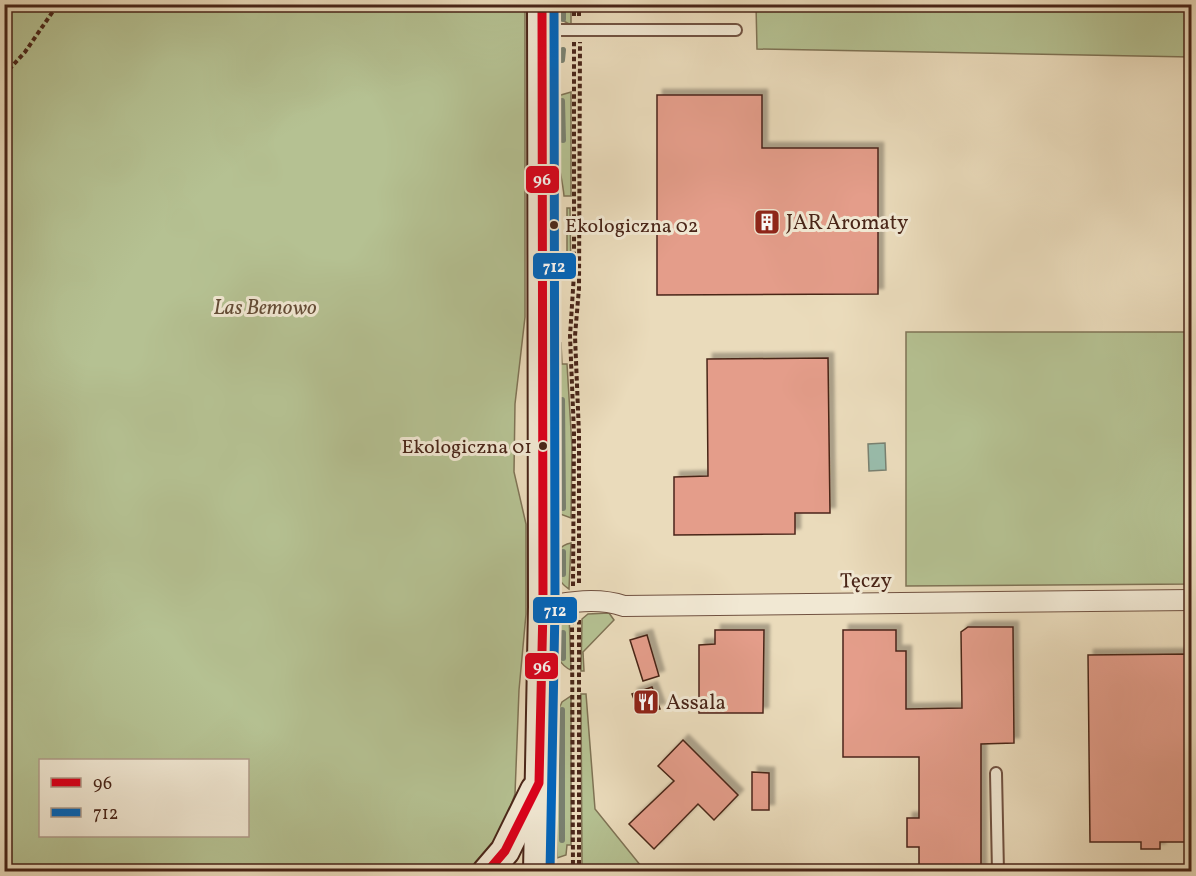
<svg xmlns="http://www.w3.org/2000/svg" width="1196" height="876" viewBox="0 0 1196 876" font-family="Vollkorn,serif">
<style>
.green{fill:#b5c192;stroke:#7f7355;stroke-width:1.5;fill-rule:evenodd}
.water{fill:#99bcab;stroke:#798070;stroke-width:1.5}
.lines{fill:none;stroke-linecap:round;stroke-linejoin:round}
.stream{stroke:#798070;stroke-width:6}
.building{fill:#e49d8a;stroke:#492518;stroke-width:1.5;filter:url(#shadow)}
.lane-casing{stroke:#715241;stroke-width:14}
.street-casing{stroke:#715241;stroke-width:22}
.secondary-casing{stroke:#492518;stroke-width:32}
.path{stroke:#492518;stroke-width:4;stroke-dasharray:4.5 3;stroke-linecap:butt}
.lane{stroke:#f1e8d3;stroke-width:10}
.street{stroke:#f1e8d3;stroke-width:20}
.secondary{stroke:#f1e8d3;stroke-width:28}
.bus-1-casing{stroke:#f1e8d3;stroke-width:14}
.bus-2-casing{stroke:#f1e8d3;stroke-width:14}
.bus-1{stroke:#db001b;stroke-width:9}
.bus-2{stroke:#0065bd;stroke-width:9}
.bus-dot{fill:#492518;stroke:#f1e8d3;stroke-width:2}
.labels{text-anchor:middle;stroke-width:6;stroke-linejoin:round;paint-order:stroke}
.bus-label{font-size:20px;fill:#492518;stroke:#f1e8d3;text-anchor:start}
.poi-label{font-size:21px;fill:#492518;stroke:#f1e8d3;text-anchor:start}
.park-label{font-size:21px;font-style:italic;fill:#644c36;stroke:#f1e8d3}
.street-label{font-size:21px;fill:#492518;stroke:#f1e8d3}
.line-badge{stroke:#f1e8d3;stroke-width:2}
.badge-label{font-size:16px;text-anchor:middle;font-weight:bold;fill:#fff}
</style>
<defs>
<filter id="shadow"><feDropShadow dx="5.5" dy="-5.5" stdDeviation="1.5" flood-color="#0004"/></filter>
</defs>
<rect width="100%" height="100%" fill="#eadbbb"/>
<filter id="stains"><feTurbulence type="fractalNoise" baseFrequency=".00333" numOctaves="4"/><feColorMatrix values="0 0 0 0 .2 0 0 0 0 .09 0 0 0 0 .02 0 0 0 .5 -.17"/></filter>
<radialGradient id="worn" r=".72"><stop offset=".6" stop-color="#630" stop-opacity="0"/><stop offset="1" stop-color="#630" stop-opacity=".3"/></radialGradient>
<g class="green">
<path d="M5,5h520v312l-10,87 -1,68 12,52v90l-7,76 -4,104 -15,41 -26,36 -469,1zM40,760h208v76h-208z"/>
<polygon points="556,5 571,5 571,25 558,18"/>
<polygon points="756,5 1191,5 1191,57 757,49"/>
<path d="M571,92v104h-7c-2,-26 -20,-79 -3,-101z"/>
<polygon points="567,208 570,208 571,279 567,278"/>
<polygon points="906,332 1191,332 1191,584 906,586"/>
<polygon points="561,343 562,364 567,364 572,447 571,518 560,514 557,506 555,344"/>
<path d="M571,543l-2,46c-18,-11 -21,-42 2,-46z"/>
<path d="M569,613l2,57c-22,-9 -19,-45 -2,-57z"/>
<polygon points="609,613 614,620 583,652 584,671 581,671 582,619 588,614"/>
<polygon points="581,694 586,694 595,809 645,871 582,871"/>
<polygon points="571,696 571,845 567,845 566,855 557,858 556,715 562,702"/>
</g>
<polygon class="water" points="885,443 886,470 869,471 868,444"/>
<g class="lines">
<g class="stream">
<polyline points="563,4 563,19"/>
<polyline points="562,60 563,50"/>
<polyline points="562,101 563,140"/>
<polyline points="562,400 563,508"/>
<polyline points="563,552 563,574"/>
<polyline points="563,633 563,658"/>
<polyline points="562,840 562,710"/>
</g>
</g>
<g class="building">
<polygon points="657,95 762,95 762,148 878,148 878,294 657,295"/>
<polygon points="828,358 830,513 795,513 795,534 674,535 674,477 708,476 707,359"/>
<polygon points="968,627 1013,627 1014,743 981,744 981,872 919,872 919,847 907,847 907,818 919,818 919,757 843,757 843,630 896,630 896,651 906,651 906,709 962,708 961,632"/>
<polygon points="715,630 764,630 763,713 699,713 699,645 715,644"/>
<polygon points="647,635 659,676 643,681 630,640"/>
<polygon points="1191,654 1191,842 1160,842 1160,849 1141,849 1141,842 1090,842 1088,655"/>
<polygon points="652,687 660,709 639,713 632,694"/>
<polygon points="683,740 738,795 714,820 698,804 654,849 629,824 674,781 658,766"/>
<polygon points="752,772 769,773 769,810 752,810"/>
</g>
<g class="lines">
<defs>
<g id="lane">
<polyline points="542,30 736,30"/>
<polyline points="996,773 998,872"/>
</g>
<path id="street" d="M543,607c27,-5 54,-10 81,-1l568,-6"/>
<g id="secondary">
<polyline points="487,872 505,851 535,790"/>
<polyline points="538,872 543,607 542,4"/>
</g>
</defs>
<use href="#lane" class="lane-casing"/>
<use href="#street" class="street-casing"/>
<use href="#secondary" class="secondary-casing"/>
<g class="path">
<polyline points="574,4 574,16"/>
<polyline points="579,4 579,17"/>
<polyline points="4,75 25,52 58,4"/>
<polyline points="579,583 579,434 575,336 579,288 580,42"/>
<polyline points="573,586 574,433 570,336 574,274 574,42"/>
<polyline points="572,620 573,872"/>
<polyline points="579,872 579,618"/>
</g>
<use href="#lane" class="lane"/>
<use href="#street" class="street"/>
<use href="#secondary" class="secondary"/>
<defs>
<polyline id="bus-1" points="487,872 505,851 539,783 543,607 542,4"/>
<polyline id="bus-2" points="550,872 555,607 554,4"/>
</defs>
<use href="#bus-1" class="bus-1-casing"/>
<use href="#bus-2" class="bus-2-casing"/>
<use href="#bus-1" class="bus-1"/>
<use href="#bus-2" class="bus-2"/>
</g>
<defs>
<symbol id="building-square" viewBox="-11 -11 22 22"><rect x="-9" y="-9" width="18" height="18" rx="4" fill="#8f2418" stroke="#f1e8d3"/><path d="M-4-6H4V6H1V3H-1V6H-4ZM-2.5-4.3h1.7v1.8h-1.7ZM.8-4.3h1.7v1.8H.8ZM-2.5-1h1.7V.8h-1.7ZM.8-1h1.7V.8H.8Z" fill="#fff"/></symbol>
<symbol id="restaurant-square" viewBox="-11 -11 22 22"><rect x="-9" y="-9" width="18" height="18" rx="4" fill="#8f2418" stroke="#f1e8d3"/><path d="M-5-6h1v4h1v-4h1v4h1v-4h1v5L-1.5 .5V6h-2V.5L-5-1ZM5-6V6H3V1.5H1.5Q1.5-4 5-6Z" fill="#fff"/></symbol>
</defs>
<g fill-rule="evenodd">
<use href="#building-square" x="752" y="207" width="30" height="30"/>
<use href="#restaurant-square" x="631" y="687" width="30" height="30"/>
</g>
<g class="bus-dot">
<circle cx="554" cy="225" r="5"/>
<circle cx="543" cy="446" r="5"/>
</g>
<g class="labels">
<g class="bus-label">
<text x="565" y="232">Ekologiczna 02</text>
<text x="532" y="453" text-anchor="end">Ekologiczna 01</text>
</g>
<g class="poi-label">
<text x="786" y="229">JAR Aromaty</text>
<text x="666" y="709">Assala</text>
</g>
<g class="park-label">
<text x="265" y="314">Las Bemowo</text>
</g>
<g class="street-label">
<text transform="translate(866 580) rotate(-1)" y="7">Tęczy</text>
</g>
</g>
<g class="line-badge">
<rect x="525" y="165" width="35" height="29" rx="6" fill="#db001b"/>
<rect x="532" y="252" width="45" height="28" rx="6" fill="#0065bd"/>
<rect x="532" y="596" width="46" height="28" rx="6" fill="#0065bd"/>
<rect x="524" y="652" width="35" height="28" rx="6" fill="#db001b"/>
</g>
<g class="badge-label">
<text x="542" y="185">96</text>
<text x="554" y="272">712</text>
<text x="555" y="616">712</text>
<text x="542" y="672">96</text>
</g>
<rect width="1196" height="876" fill="none" stroke="#eadbbb" stroke-width="24"/>
<rect x="6" y="6" width="1184" height="864" fill="none" stroke="#492518" stroke-width="3"/>
<rect x="12" y="12" width="1172" height="852" fill="none" stroke="#492518" stroke-width="1.5"/>
<rect x="39" y="759" width="210" height="78" fill="#f1e8d3" stroke="#ae9a88" stroke-width="1.5"/>
<rect x="51" y="778" width="30" height="9" fill="#db001b" stroke="#ae9a88" stroke-width="1.5"/>
<text x="93" y="789" font-size="18" fill="#492518">96</text>
<rect x="51" y="808" width="30" height="9" fill="#0065bd" stroke="#ae9a88" stroke-width="1.5"/>
<text x="93" y="819" font-size="18" fill="#492518">712</text>
<rect width="100%" height="100%" filter="url(#stains)"/>
<rect width="100%" height="100%" fill="url(#worn)"/>
</svg>
